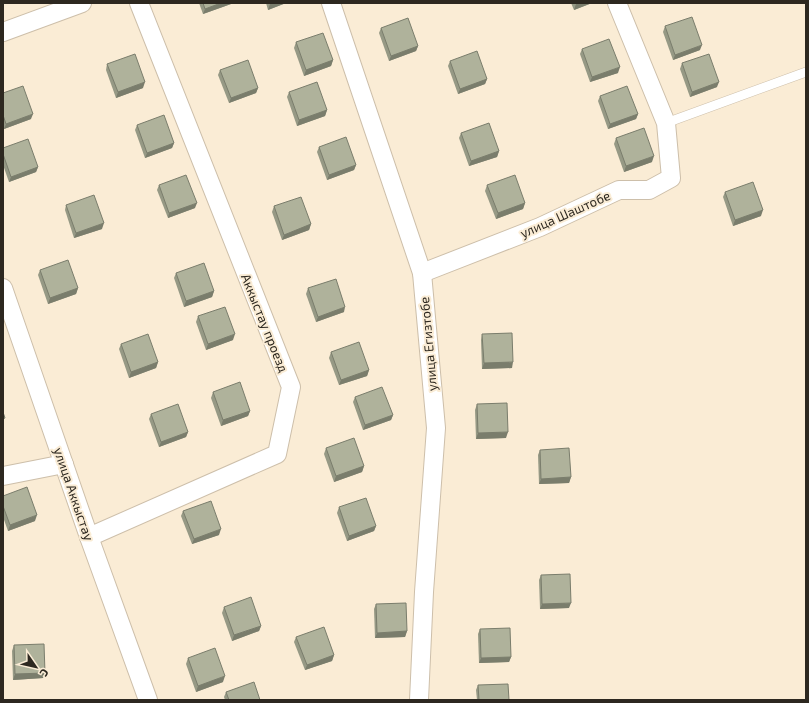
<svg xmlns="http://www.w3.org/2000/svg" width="809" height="703" viewBox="0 0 809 703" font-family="'Exo 2',sans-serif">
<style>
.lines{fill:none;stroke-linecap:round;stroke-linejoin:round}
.lane-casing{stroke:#cdbfaa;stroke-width:10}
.street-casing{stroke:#cdbfaa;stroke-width:20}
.lane{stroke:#fff;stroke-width:9}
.street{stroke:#fff;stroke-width:18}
.wall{fill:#969985}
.shaded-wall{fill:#7a7d6c}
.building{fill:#afb29b;stroke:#7a7d6c}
.labels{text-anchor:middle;stroke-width:4;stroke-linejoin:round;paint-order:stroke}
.street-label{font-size:13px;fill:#2d2820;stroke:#faecd5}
</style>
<rect width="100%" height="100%" fill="#faecd5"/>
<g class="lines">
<defs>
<polyline id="lane" points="666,123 806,72"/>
<g id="street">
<polyline points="331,3 422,273 436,428 424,592 419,700"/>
<polyline points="3,32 82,3"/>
<polyline points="422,273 540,227 619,190 649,190 671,178 666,123 617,3"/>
<polyline points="3,288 89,537 148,700"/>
<polyline points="3,476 64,464"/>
<polyline points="89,537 277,454 291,387 139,3"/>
</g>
</defs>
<use href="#lane" class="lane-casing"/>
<use href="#street" class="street-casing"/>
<use href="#lane" class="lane"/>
<use href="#street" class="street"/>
</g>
<g class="wall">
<polygon points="199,3 231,3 231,4 203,14"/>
<polygon points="266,3 286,3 268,10"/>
<polygon points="571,3 592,3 574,10"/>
<polygon points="665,26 700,50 673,60 663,32"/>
<polygon points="381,28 418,46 416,51 389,61 379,33"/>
<polygon points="296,42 333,60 331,66 304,76 294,48"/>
<polygon points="582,49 618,73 590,82 580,54"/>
<polygon points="450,61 487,79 485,84 458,94 448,66"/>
<polygon points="682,63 717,87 690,97 680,69"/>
<polygon points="107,64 143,88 116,98 106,70"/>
<polygon points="220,70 258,88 256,93 229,103 218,75"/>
<polygon points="289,92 327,110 325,116 297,126 287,97"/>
<polygon points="3,93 31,119 4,129 3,126"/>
<polygon points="600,96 638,114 636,119 608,129 598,101"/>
<polygon points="137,125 174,143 172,148 145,158 135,130"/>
<polygon points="461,133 499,151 497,157 469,166 459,138"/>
<polygon points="616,138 652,162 624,172 614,144"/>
<polygon points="319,147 356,165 354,170 327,180 317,152"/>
<polygon points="3,148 38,167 36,172 9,182 3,165"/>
<polygon points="159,185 195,208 168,218 157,190"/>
<polygon points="487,185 525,203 523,209 496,219 485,191"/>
<polygon points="725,192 761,216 733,226 723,197"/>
<polygon points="66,205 102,229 74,238 65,210"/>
<polygon points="274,206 311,224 309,230 282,240 272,212"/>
<polygon points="40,270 78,288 76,294 48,304 38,275"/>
<polygon points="176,273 214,291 212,297 184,307 174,278"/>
<polygon points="308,288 344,312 316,322 306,294"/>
<polygon points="198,316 233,340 206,350 196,322"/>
<polygon points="482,334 512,368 482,369 481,340"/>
<polygon points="121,344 158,362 156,368 129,378 119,349"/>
<polygon points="331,352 369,370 367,376 339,385 329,358"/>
<polygon points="213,392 250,411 248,416 221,426 211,398"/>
<polygon points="355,397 393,415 391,420 363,430 353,402"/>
<polygon points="477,404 506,438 476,439 475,410"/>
<polygon points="151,414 188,432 186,437 159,447 149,419"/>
<polygon points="326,448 364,466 362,472 334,482 324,454"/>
<polygon points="540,450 571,477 569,483 539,484 538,455"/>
<polygon points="3,496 35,521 8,531 3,517"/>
<polygon points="339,507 376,526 374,531 347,541 337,513"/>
<polygon points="183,511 219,535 192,544 181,516"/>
<polygon points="541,575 569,608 540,609 539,580"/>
<polygon points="376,604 407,631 405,637 375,638 374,609"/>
<polygon points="224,607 261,626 259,631 232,641 222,613"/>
<polygon points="480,629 511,657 509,662 479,663 478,634"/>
<polygon points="296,637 334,655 332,661 305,670 294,642"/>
<polygon points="14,645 43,678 13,680 12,651"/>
<polygon points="188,658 223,682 196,692 186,664"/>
<polygon points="478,685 509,700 477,700 476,690"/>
<polygon points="226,692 260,700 225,700 224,697"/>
</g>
<g class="shaded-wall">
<polygon points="221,3 231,3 231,4 203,14 205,9"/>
<polygon points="273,3 286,3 268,10 270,4"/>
<polygon points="579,3 592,3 574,10 576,4"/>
<polygon points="702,45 700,50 673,60 675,55"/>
<polygon points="418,46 416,51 389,61 391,56"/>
<polygon points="333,60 331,66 304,76 306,70"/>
<polygon points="620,67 618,73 590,82 592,77"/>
<polygon points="487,79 485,84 458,94 460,89"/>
<polygon points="145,82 143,88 116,98 118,92"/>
<polygon points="719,82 717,87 690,97 692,92"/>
<polygon points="258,88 256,93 229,103 231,98"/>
<polygon points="327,110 325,116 297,126 299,120"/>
<polygon points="33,114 31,119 4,129 6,124"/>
<polygon points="638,114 636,119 608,129 610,124"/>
<polygon points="174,143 172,148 145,158 147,153"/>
<polygon points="499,151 497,157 469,166 471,161"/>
<polygon points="654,156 652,162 624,172 626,166"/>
<polygon points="356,165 354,170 327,180 329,175"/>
<polygon points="38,167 36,172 9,182 11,177"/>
<polygon points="197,203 195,208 168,218 169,213"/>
<polygon points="525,203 523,209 496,219 498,213"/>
<polygon points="763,210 761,216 733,226 735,220"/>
<polygon points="104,223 102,229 74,238 76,233"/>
<polygon points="311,224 309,230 282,240 284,235"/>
<polygon points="78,288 76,294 48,304 50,298"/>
<polygon points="214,291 212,297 184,307 186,301"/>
<polygon points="345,307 344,312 316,322 318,317"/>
<polygon points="235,334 233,340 206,350 208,344"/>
<polygon points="158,362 156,368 129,378 131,372"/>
<polygon points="513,362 512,368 482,369 484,363"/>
<polygon points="369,370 367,376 339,385 341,380"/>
<polygon points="250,411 248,416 221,426 223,420"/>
<polygon points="393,415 391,420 363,430 365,425"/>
<polygon points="188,432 186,437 159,447 161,442"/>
<polygon points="508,432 506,438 476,439 478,433"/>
<polygon points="364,466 362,472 334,482 336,476"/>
<polygon points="571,477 569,483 539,484 541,479"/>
<polygon points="37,515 35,521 8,531 10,525"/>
<polygon points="376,526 374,531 347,541 349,536"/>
<polygon points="221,529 219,535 192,544 194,539"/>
<polygon points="571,603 569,608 540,609 542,604"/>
<polygon points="261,626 259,631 232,641 234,635"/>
<polygon points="407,631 405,637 375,638 377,633"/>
<polygon points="334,655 332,661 305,670 307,665"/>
<polygon points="511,657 509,662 479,663 481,658"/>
<polygon points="45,673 43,678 13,680 15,674"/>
<polygon points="225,676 223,682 196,692 198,686"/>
</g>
<g class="building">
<polygon points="203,3 221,3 205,9"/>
<polygon points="692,17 702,45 675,55 665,26"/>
<polygon points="408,18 418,46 391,56 381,28"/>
<polygon points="323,33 333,60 306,70 296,42"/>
<polygon points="609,39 620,67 592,77 582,49"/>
<polygon points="477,51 487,79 460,89 450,61"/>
<polygon points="135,54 145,82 118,92 107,64"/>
<polygon points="709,54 719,82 692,92 682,63"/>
<polygon points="248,60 258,88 231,98 220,70"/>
<polygon points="317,82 327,110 299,120 289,92"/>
<polygon points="23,86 33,114 6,124 3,115 3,93"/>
<polygon points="627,86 638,114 610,124 600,96"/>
<polygon points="164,115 174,143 147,153 137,125"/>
<polygon points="489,123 499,151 471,161 461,133"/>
<polygon points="644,128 654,156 626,166 616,138"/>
<polygon points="346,137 356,165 329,175 319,147"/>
<polygon points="28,139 38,167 11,177 3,154 3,148"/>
<polygon points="186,175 197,203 169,213 159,185"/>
<polygon points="515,175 525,203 498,213 487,185"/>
<polygon points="753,182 763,210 735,220 725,192"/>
<polygon points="94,195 104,223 76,233 66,205"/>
<polygon points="301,197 311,224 284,235 274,206"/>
<polygon points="68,260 78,288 50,298 40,270"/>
<polygon points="204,263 214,291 186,301 176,273"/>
<polygon points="336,279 345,307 318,317 308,288"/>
<polygon points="225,307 235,334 208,344 198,316"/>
<polygon points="512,333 513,362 484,363 482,334"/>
<polygon points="148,334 158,362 131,372 121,344"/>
<polygon points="359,342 369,370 341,380 331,352"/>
<polygon points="240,382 250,411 223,420 213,392"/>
<polygon points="382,387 393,415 365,425 355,397"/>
<polygon points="507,403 508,432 478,433 477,404"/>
<polygon points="178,404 188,432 161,442 151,414"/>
<polygon points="3,412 5,418 3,419"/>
<polygon points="354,438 364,466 336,476 326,448"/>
<polygon points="569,448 571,477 541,479 540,450"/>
<polygon points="27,487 37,515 10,525 3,506 3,496"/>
<polygon points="366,498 376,526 349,536 339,507"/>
<polygon points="211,501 221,529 194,539 183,511"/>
<polygon points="570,574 571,603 542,604 541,575"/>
<polygon points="251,597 261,626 234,635 224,607"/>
<polygon points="406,603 407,631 377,633 376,604"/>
<polygon points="324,627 334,655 307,665 296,637"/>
<polygon points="510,628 511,657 481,658 480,629"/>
<polygon points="44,644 45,673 15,674 14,645"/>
<polygon points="215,648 225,676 198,686 188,658"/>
<polygon points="254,682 260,700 229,700 226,692"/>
<polygon points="508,684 509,700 479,700 478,685"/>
</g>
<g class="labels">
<g class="street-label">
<text transform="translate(565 214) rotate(-24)" y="5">улица Шаштобе</text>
<text transform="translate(265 323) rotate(68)" y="5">Аккыстау проезд</text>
<text transform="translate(428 344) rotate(-95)" y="5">улица Егизтобе</text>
<text transform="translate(74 494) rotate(71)" y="5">улица Аккыстау</text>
</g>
</g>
<rect width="809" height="703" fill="none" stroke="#2d2820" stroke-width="8"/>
<g transform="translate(36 667) rotate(124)" stroke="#faecd5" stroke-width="3" paint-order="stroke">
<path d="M0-3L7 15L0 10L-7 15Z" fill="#2d2820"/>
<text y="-6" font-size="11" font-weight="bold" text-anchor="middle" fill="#2d2820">С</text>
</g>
</svg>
